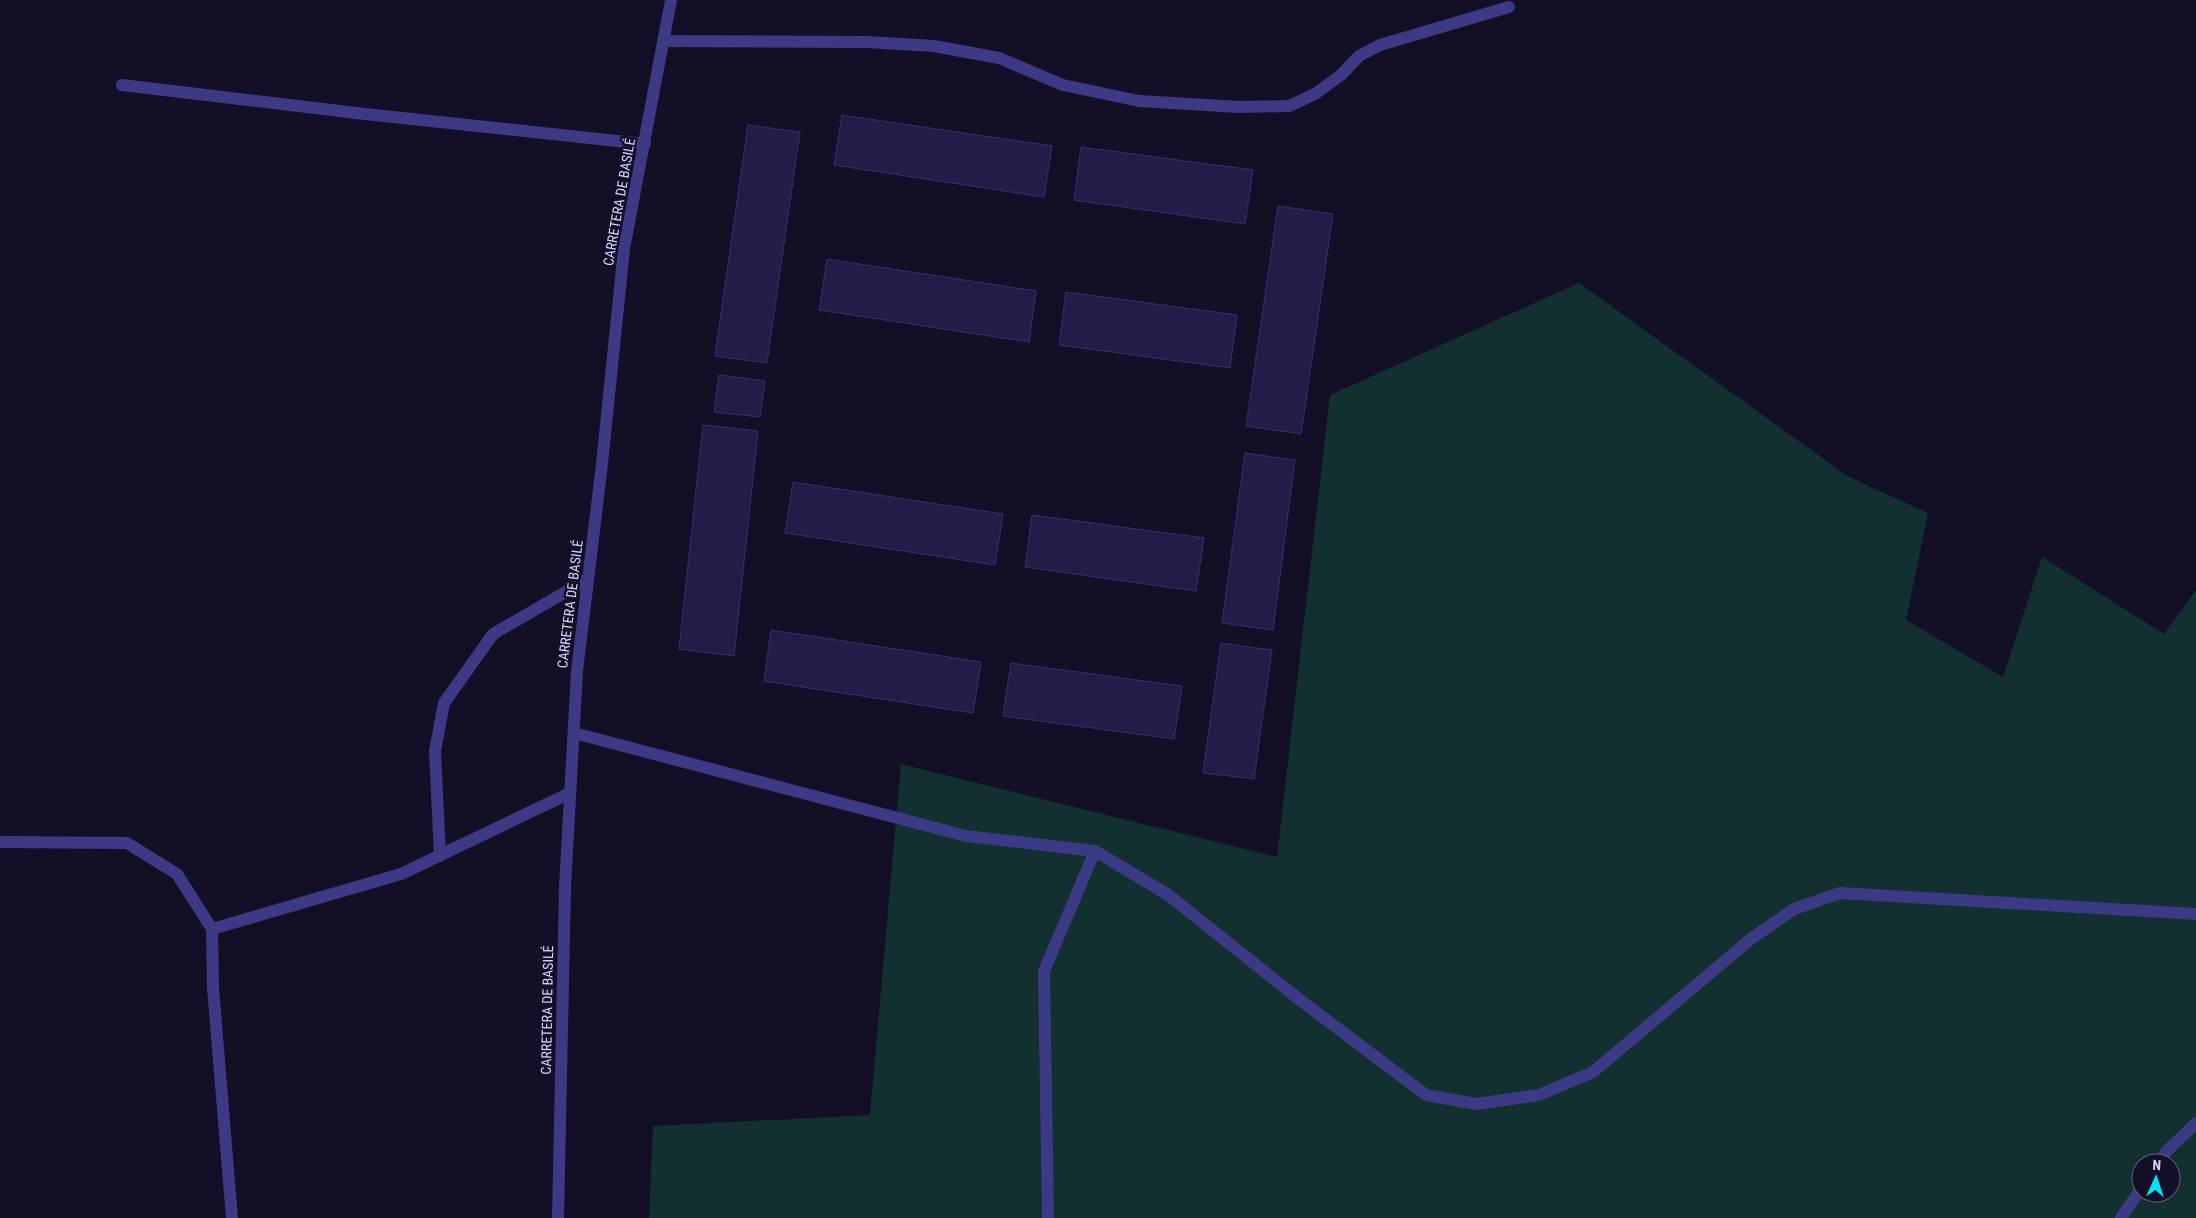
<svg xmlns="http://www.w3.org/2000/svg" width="2196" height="1218" viewBox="0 0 2196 1218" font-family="'Roboto Condensed',sans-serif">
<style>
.green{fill:#12302f;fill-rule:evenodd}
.building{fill:#241b47;stroke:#3b2d73}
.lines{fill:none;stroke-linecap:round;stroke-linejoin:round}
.service{stroke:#3d3a85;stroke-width:12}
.minor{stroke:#3d3a85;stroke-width:12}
.tertiary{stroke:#3d3a85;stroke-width:12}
.labels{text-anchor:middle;stroke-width:5;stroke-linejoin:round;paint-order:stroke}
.street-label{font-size:14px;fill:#d9d4ff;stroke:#130f26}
</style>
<rect width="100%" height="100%" fill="#130f26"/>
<path class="green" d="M1579,283l270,194 79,36 -22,107 97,57 39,-120 122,77 32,-44v628h-1547l4,-92 217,-11 31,-351 376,93 53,-462zM2141,1163h30v30h-30z"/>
<g class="building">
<polygon points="842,115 1052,146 1044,197 834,165"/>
<polygon points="748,125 800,132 767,363 715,356"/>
<polygon points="1081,147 1253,170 1245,224 1074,200"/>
<polygon points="1278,206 1333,214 1301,434 1246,426"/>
<polygon points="827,259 1036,291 1029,342 819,310"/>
<polygon points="1066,292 1237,315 1230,368 1059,345"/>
<polygon points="719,375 765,381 760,417 714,412"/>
<polygon points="703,425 758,431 734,656 679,649"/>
<polygon points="1245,453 1295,460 1273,630 1222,623"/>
<polygon points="793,482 1003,514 995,565 785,533"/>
<polygon points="1032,515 1204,538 1196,591 1025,567"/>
<polygon points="771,630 981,662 973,713 764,681"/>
<polygon points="1221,643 1272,650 1254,779 1203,773"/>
<polygon points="1011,663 1182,686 1174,739 1003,716"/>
</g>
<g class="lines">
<g class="service">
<polyline points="122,85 365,114 645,144"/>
<polyline points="440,856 435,751 444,703 493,634 588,579"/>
</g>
<g class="minor">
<polyline points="664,41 867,42 934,46 999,58 1063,85 1139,101 1239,107 1289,106 1315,94 1341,75 1359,56 1380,45 1509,7"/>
<polyline points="574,733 966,836 1095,851 1167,894 1300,1000 1426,1095 1476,1104 1539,1095 1593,1072 1752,938 1794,909 1840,893 2196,914"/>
<polyline points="0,842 127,843 177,874 212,929 213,988 232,1218"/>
<polyline points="212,929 401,874 570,793"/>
<polyline points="2159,1163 2166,1152 2196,1123"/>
<polyline points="1048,1218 1044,971 1095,851"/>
<polyline points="2121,1218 2141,1189"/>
</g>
<polyline class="tertiary" points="558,1218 565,887 577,671 602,464 624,249 671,0"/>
</g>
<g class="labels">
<g class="street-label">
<text transform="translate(619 202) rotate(-80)" y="5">CARRETERA DE BASILÉ</text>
<text transform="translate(570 604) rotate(-83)" y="5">CARRETERA DE BASILÉ</text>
<text transform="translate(547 1010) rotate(-89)" y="5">CARRETERA DE BASILÉ</text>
</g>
</g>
<g transform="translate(2156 1178) rotate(3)"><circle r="24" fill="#130f26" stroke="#625e7d"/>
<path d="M0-4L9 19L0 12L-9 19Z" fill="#00e5ff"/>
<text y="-8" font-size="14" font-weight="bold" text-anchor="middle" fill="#d9d4ff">N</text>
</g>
</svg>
